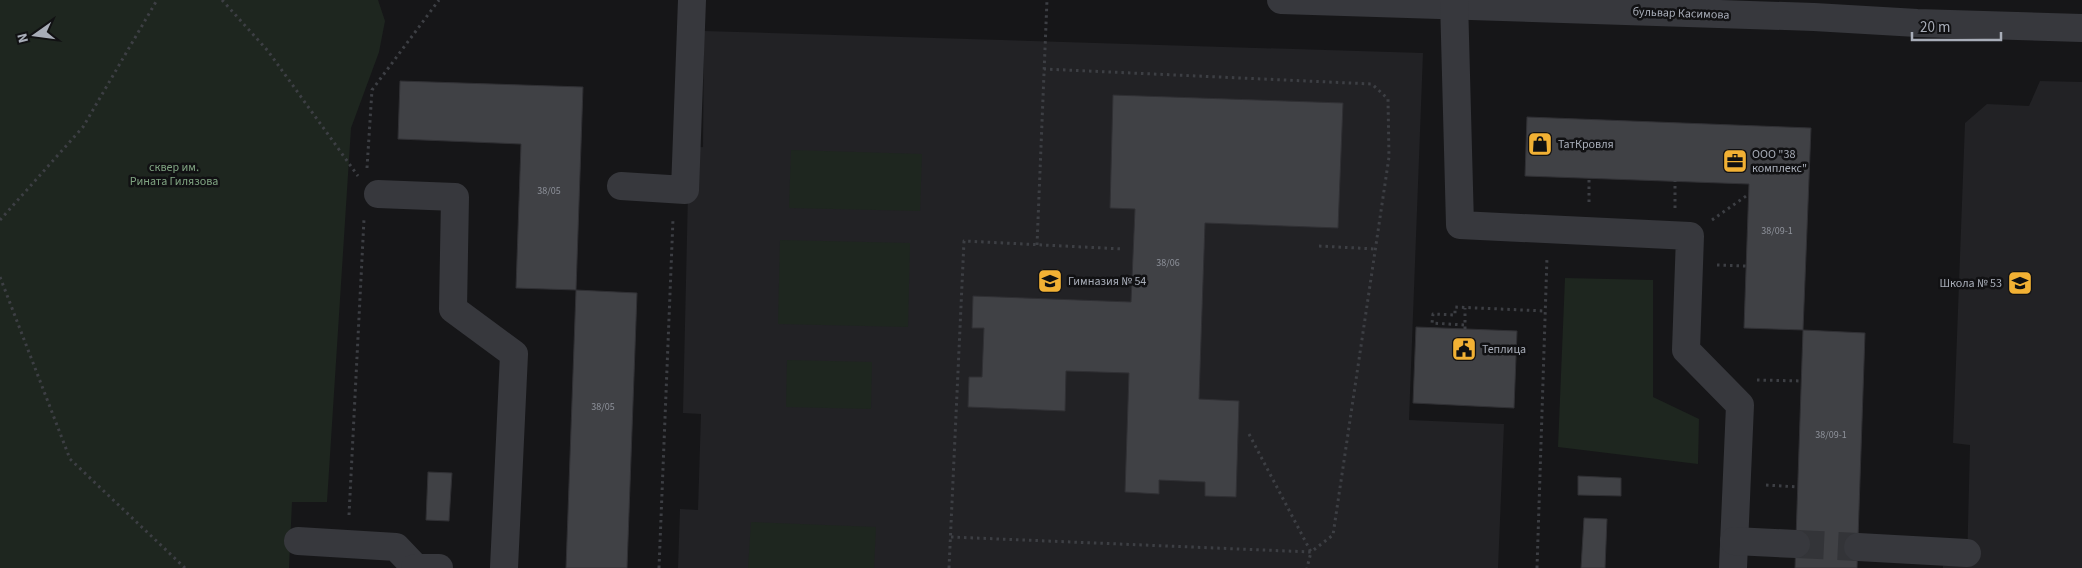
<svg xmlns="http://www.w3.org/2000/svg" width="2082" height="568" viewBox="0 0 2082 568" font-family="'Source Sans 3',sans-serif">
<style>
.built{fill:#222225}
.green{fill:#1e261f}
.building{fill:#404145;stroke:#303034}
.lines{fill:none;stroke-linecap:round;stroke-linejoin:round}
.minor-tunnel{stroke:#333438;stroke-width:28;stroke-dasharray:28 14;stroke-linecap:butt}
.path{stroke:#3d3f44;stroke-width:3;stroke-dasharray:2.5 4;stroke-linecap:butt}
.minor{stroke:#37383d;stroke-width:28}
.labels{text-anchor:middle;stroke-width:5;stroke-linejoin:round;paint-order:stroke}
.number-label{font-size:10px;fill:#8e929b}
.street-label{font-size:12px;fill:#a8adb8;stroke:#111113}
.poi-label{font-size:12px;fill:#a8adb8;stroke:#111113;text-anchor:start}
.park-label{font-size:12px;fill:#7fa381;stroke:#111113}
</style>
<rect width="100%" height="100%" fill="#161618"/>
<g class="built">
<polygon points="704,31 1423,53 1409,420 1504,424 1498,568 678,568 680,509 698,510 701,414 683,413 689,148 703,147"/>
<polygon points="2040,81 2082,82 2082,568 1943,568 1943,566 1967,566 1970,445 1953,443 1965,123 1987,104 2029,106"/>
</g>
<g class="green">
<polygon points="0,0 378,0 385,21 379,52 351,128 327,502 292,502 289,568 0,568"/>
<polygon points="791,150 922,154 920,211 789,208"/>
<polygon points="780,240 910,243 908,327 778,324"/>
<polygon points="1565,278 1653,280 1653,397 1699,419 1698,464 1558,447"/>
<polygon points="787,360 872,362 871,409 786,407"/>
<polygon points="751,522 876,527 874,568 748,568"/>
</g>
<g class="building">
<polygon points="400,81 583,87 576,290 516,288 521,144 398,139"/>
<polygon points="1113,95 1343,103 1338,228 1205,223 1199,399 1239,401 1236,497 1205,496 1205,482 1159,480 1159,494 1125,492 1129,373 1066,371 1065,411 968,407 969,377 982,377 984,328 972,328 973,296 1131,302 1135,209 1110,208"/>
<polygon points="1527,117 1811,128 1803,330 1744,328 1749,184 1525,176"/>
<polygon points="576,290 637,293 627,568 566,568"/>
<polygon points="1416,327 1517,331 1514,408 1413,403"/>
<polygon points="1803,330 1865,333 1857,568 1795,568"/>
<polygon points="428,472 452,473 449,521 426,520"/>
<polygon points="1578,476 1621,478 1621,496 1578,495"/>
<polygon points="1584,518 1607,519 1605,568 1581,568"/>
</g>
<g class="lines">
<polyline class="minor-tunnel" points="1796,544 1858,547"/>
<g class="path">
<polyline points="222,0 268,51 358,176"/>
<polyline points="367,168 372,90 439,0"/>
<polyline points="1589,202 1589,178"/>
<polyline points="1675,208 1675,181"/>
<polyline points="0,220 83,127 157,0"/>
<polyline points="1712,220 1749,194"/>
<polyline points="1037,245 1047,0"/>
<polyline points="1319,246 1375,249"/>
<polyline points="1717,265 1746,266"/>
<polyline points="0,277 70,459 185,568"/>
<polyline points="1464,325 1432,323 1433,314 1455,315 1455,307 1545,311"/>
<polyline points="1465,329 1465,308"/>
<polyline points="1757,380 1802,381"/>
<polyline points="1249,434 1311,552 1307,568"/>
<polyline points="1766,485 1798,487"/>
<polyline points="349,515 364,219"/>
<polyline points="951,537 1311,552 1333,535 1389,157 1388,99 1372,84 1044,69"/>
<polyline points="659,568 673,219"/>
<polyline points="949,568 964,241 1123,249"/>
<polyline points="1537,568 1547,257"/>
</g>
<g class="minor">
<polyline points="1281,0 1814,17 1917,23 2082,28"/>
<polyline points="1454,0 1460,225 1690,236 1686,350 1740,405 1733,568"/>
<polyline points="621,186 685,190 692,0"/>
<polyline points="378,194 455,197 453,309 514,354 504,568"/>
<polyline points="298,541 396,547 416,568"/>
<polyline points="1734,541 1796,544"/>
<polyline points="1858,547 1967,553"/>
<polyline points="415,568 439,568"/>
</g>
</g>
<defs>
<symbol id="shop-square" viewBox="-11 -11 22 22"><rect x="-9" y="-9" width="18" height="18" rx="4" fill="#f2b134" stroke="#111113"/><path d="M-5-2.5h2.3a2.7 3.5 0 0 1 5.4 0H5L5.5 6h-11ZM-1.5-2.5h3a1.5 2.3 0 0 0-3 0Z" fill="#111"/></symbol>
<symbol id="office-square" viewBox="-11 -11 22 22"><rect x="-9" y="-9" width="18" height="18" rx="4" fill="#f2b134" stroke="#111113"/><path d="M-6-3h4V-5.5h4V-3h4V5H-6ZM-1-4.5V-3h2v-1.5ZM-6 0V1H6V0Z" fill="#111"/></symbol>
<symbol id="school-square" viewBox="-11 -11 22 22"><rect x="-9" y="-9" width="18" height="18" rx="4" fill="#f2b134" stroke="#111113"/><path d="M0-5L7-2L0 1L-7-2ZM-4 1L0 2.5L4 1V4Q0 6-4 4Z" fill="#111"/></symbol>
<symbol id="civic-square" viewBox="-11 -11 22 22"><rect x="-9" y="-9" width="18" height="18" rx="4" fill="#f2b134" stroke="#111113"/><path d="M-.6-6.5H3V-4.5H.6V-3L4-1V1h2V6H-6V1h2V-1L-.6-3ZM-1.2 2.5V6h2.4V2.5Z" fill="#111"/></symbol>
</defs>
<g fill-rule="evenodd">
<use href="#shop-square" x="1526" y="130" width="28" height="28"/>
<use href="#office-square" x="1721" y="147" width="28" height="28"/>
<use href="#school-square" x="1036" y="267" width="28" height="28"/>
<use href="#school-square" x="2006" y="269" width="28" height="28"/>
<use href="#civic-square" x="1450" y="335" width="28" height="28"/>
</g>
<g class="labels">
<g class="number-label">
<text x="549" y="194">38/05</text>
<text x="1777" y="234">38/09-1</text>
<text x="1168" y="266">38/06</text>
<text x="603" y="410">38/05</text>
<text x="1831" y="438">38/09-1</text>
</g>
<g class="street-label">
<text transform="translate(1681 13) rotate(2)" y="4">бульвар Касимова</text>
</g>
<g class="poi-label">
<text x="1558" y="148">ТатКровля</text>
<text x="1752" y="158">ООО "38<tspan x="1752" dy="14">комплекс"</tspan></text>
<text x="1068" y="285">Гимназия № 54</text>
<text x="2002" y="287" text-anchor="end">Школа № 53</text>
<text x="1482" y="353">Теплица</text>
</g>
<g class="park-label">
<text x="174" y="171">сквер им.<tspan x="174" dy="14">Рината Гилязова</tspan></text>
</g>
</g>
<g transform="translate(35 35) rotate(256)" stroke="#111113" stroke-width="4" paint-order="stroke">
<path d="M0-4L9 19L0 12L-9 19Z" fill="#a8adb8"/>
<text y="-8" font-size="14" font-weight="bold" text-anchor="middle" fill="#a8adb8">N</text>
</g>
<path d="M1912 32v8h89v-8" fill="none" stroke="#a8adb8" stroke-width="2.5"/>
<text x="1920" y="32" font-size="15" fill="#a8adb8" stroke="#111113" stroke-width="4" paint-order="stroke">20 m</text>
</svg>
